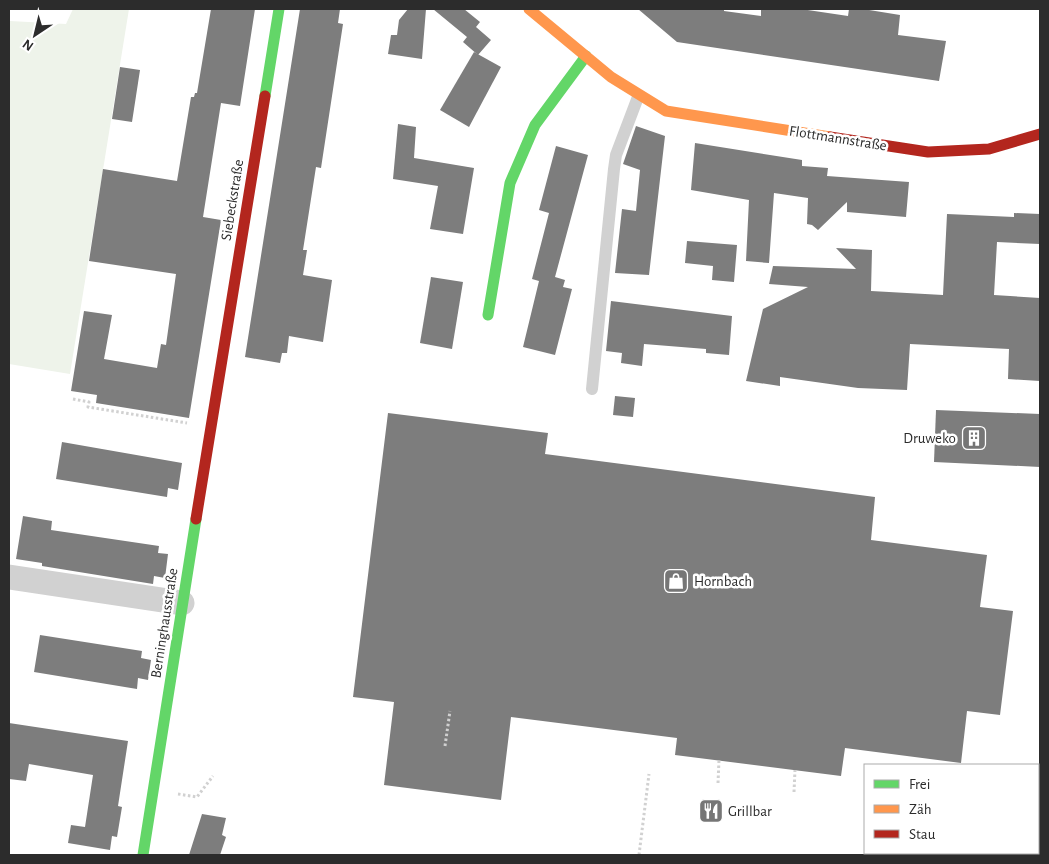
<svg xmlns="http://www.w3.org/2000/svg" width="1049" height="864" viewBox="0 0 1049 864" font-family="'Alegreya Sans',sans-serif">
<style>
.green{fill:#eef3ea}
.building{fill:#7d7d7d}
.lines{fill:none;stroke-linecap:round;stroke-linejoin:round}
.path{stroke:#d1d1d1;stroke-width:3;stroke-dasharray:2.5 2.5;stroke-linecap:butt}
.lane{stroke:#d1d1d1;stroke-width:12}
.street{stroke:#d1d1d1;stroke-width:25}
.fast{stroke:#63d668;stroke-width:11}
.slow{stroke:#ff974d;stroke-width:11}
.jam{stroke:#b3261e;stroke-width:11}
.labels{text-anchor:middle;stroke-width:5;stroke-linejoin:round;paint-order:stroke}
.street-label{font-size:15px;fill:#2c2c2c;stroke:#fff}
.poi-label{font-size:15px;fill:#2c2c2c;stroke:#fff;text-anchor:start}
</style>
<rect width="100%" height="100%" fill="#fff"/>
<polygon class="green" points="73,9 129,9 70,374 9,364 9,32 10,21 66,24"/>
<g class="building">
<polygon points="211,9 255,9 240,106 221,103 203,217 221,220 189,418 96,403 97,395 71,391 84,311 112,315 104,359 157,368 161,344 166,345 176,274 89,261 103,169 177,181 191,97 194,97 195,93 197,93"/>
<polygon points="300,9 340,9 338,23 343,24 321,168 316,167 303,250 307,250 303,275 332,280 323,342 289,336 287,353 282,353 280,363 245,357"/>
<polygon points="408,9 426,9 422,59 388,54 391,35 397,35 399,20"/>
<polygon points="433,9 464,9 480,22 476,27 491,40 478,55 463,42 467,37"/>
<polygon points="638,9 724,9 724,11 761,16 761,9 801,9 848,16 849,9 863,9 900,15 898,35 946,41 939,81 677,42"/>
<polygon points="474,52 501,67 469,127 440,110"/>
<polygon points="120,67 140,70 132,122 112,119"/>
<polygon points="398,124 416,127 414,158 474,168 463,234 430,229 438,186 393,179"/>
<polygon points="636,126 665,136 649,275 615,273 622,209 636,211 640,170 623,164"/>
<polygon points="695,143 802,160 802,166 828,168 827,176 909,182 906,217 847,212 847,202 818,230 812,225 807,224 808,198 774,193 769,263 746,261 749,200 691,190"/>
<polygon points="556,146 588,155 555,277 565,280 563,287 572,289 555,355 523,347 539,281 532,279 549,213 539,210"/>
<polygon points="1014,213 1040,214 1040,244 997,242 994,295 1040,298 1040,381 1008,379 1009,349 910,344 907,390 858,388 780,377 780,386 746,381 763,309 808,287 769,284 773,266 856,269 836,248 872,250 871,291 943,295 947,214 1014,217"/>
<polygon points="687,241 737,245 734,282 712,280 713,266 685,263"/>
<polygon points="431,277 463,282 452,349 420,343"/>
<polygon points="611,301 732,316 729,355 706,353 706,349 644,344 642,366 621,363 622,353 606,351"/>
<polygon points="615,396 635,398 633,417 613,415"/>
<polygon points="936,410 1040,414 1040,467 934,462"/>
<polygon points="388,413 548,433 545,454 875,497 871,540 987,555 980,607 1013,611 1000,715 967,711 961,763 845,748 841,776 675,755 677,738 511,717 501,800 384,785 394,702 353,697"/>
<polygon points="62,442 182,463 178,490 168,488 167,497 56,479"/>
<polygon points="23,516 52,521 51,530 159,546 158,553 168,554 165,578 154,576 153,584 42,566 42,563 16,559"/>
<polygon points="40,635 142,651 141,658 151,660 148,680 138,678 137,689 34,672"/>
<polygon points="9,723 128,741 118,806 122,807 117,837 112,836 110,850 68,843 71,825 85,827 93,775 29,764 26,781 9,779"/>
<polygon points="202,814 226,818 222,835 226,837 220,855 189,855"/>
</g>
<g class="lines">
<g class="path">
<polyline points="73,399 89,402 88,407 187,423"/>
<polyline points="445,746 450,711"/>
<polyline points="718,783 719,760"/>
<polyline points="794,792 795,770"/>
<polyline points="178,794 197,797 213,776"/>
<polyline points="639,855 649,774"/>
<polyline points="880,855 880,853"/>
</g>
<polyline class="lane" points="592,389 614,169 616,155 638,97"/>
<polyline class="street" points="9,577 182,603"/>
<g class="fast">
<polyline points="265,96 279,9"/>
<polyline points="488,315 510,183 535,125 586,56"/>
<polyline points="143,855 196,519"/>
</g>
<polyline class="slow" points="529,9 611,77 666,111 830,137"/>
<g class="jam">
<polyline points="830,137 928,152 989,149 1040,134"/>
<polyline points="196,519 265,96"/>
</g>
</g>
<defs>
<symbol id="building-square" viewBox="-11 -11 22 22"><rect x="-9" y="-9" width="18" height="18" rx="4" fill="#767676" stroke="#fff"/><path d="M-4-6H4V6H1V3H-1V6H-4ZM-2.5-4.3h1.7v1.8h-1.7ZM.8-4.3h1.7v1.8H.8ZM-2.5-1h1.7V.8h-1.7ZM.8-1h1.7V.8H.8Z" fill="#fff"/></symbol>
<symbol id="shop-square" viewBox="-11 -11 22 22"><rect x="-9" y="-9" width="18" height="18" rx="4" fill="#767676" stroke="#fff"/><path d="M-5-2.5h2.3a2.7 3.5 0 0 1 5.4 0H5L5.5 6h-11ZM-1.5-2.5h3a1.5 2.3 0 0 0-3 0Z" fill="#fff"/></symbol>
<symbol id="restaurant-square" viewBox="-11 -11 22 22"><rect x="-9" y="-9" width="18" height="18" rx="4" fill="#767676" stroke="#fff"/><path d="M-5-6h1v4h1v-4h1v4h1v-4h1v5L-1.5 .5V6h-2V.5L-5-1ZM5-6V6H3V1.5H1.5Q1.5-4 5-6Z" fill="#fff"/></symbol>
</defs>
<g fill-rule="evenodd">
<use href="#building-square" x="960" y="424" width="28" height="28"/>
<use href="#shop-square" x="662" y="567" width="28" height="28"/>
<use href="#restaurant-square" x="697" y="797" width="28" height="28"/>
</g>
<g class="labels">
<g class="street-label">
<text transform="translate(838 138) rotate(9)" y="5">Flottmannstraße</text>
<text transform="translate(232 200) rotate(-81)" y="5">Siebeckstraße</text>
<text transform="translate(164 623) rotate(-81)" y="5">Berninghausstraße</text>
</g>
<g class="poi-label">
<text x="956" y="443" text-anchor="end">Druweko</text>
<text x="694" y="586">Hornbach</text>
<text x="728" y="816">Grillbar</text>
</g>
</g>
<rect width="1049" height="864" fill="none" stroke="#2c2c2c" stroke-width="20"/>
<rect x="864" y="764" width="175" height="90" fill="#ffffff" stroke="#ababab"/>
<rect x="874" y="780" width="25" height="8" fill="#63d668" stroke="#ababab"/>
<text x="909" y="789" font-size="15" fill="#2c2c2c">Frei</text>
<rect x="874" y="805" width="25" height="8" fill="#ff974d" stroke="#ababab"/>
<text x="909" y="814" font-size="15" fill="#2c2c2c">Zäh</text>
<rect x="874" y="830" width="25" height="8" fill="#b3261e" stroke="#ababab"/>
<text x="909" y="839" font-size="15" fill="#2c2c2c">Stau</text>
<g transform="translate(35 35) rotate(215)" stroke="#ffffff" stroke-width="4" paint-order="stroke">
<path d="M0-4L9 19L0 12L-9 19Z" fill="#2c2c2c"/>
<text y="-8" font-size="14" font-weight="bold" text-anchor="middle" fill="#2c2c2c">N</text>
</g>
</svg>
